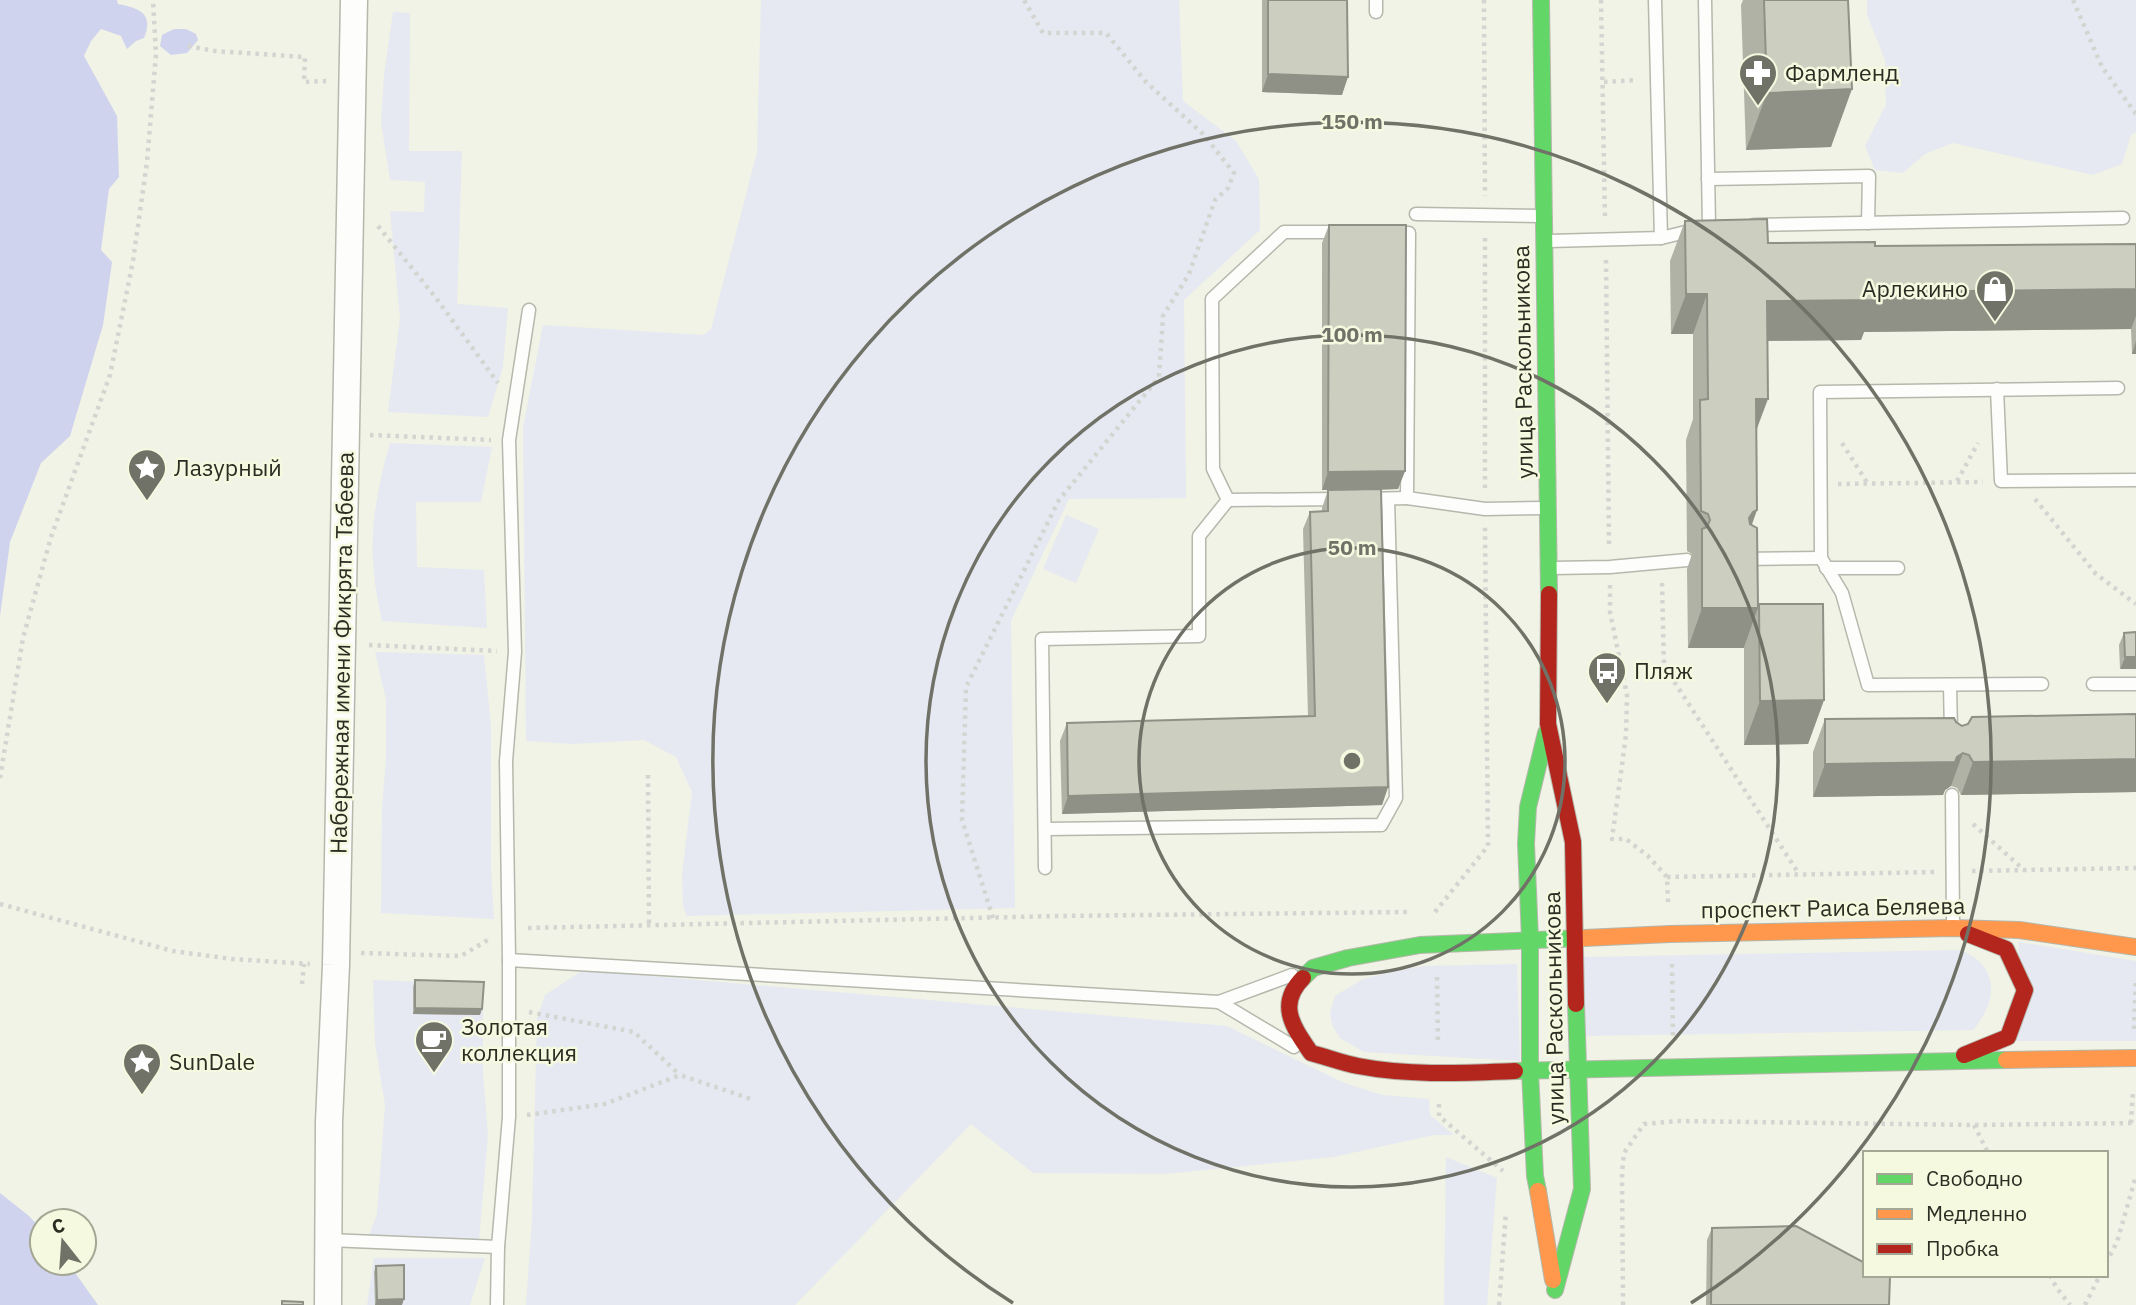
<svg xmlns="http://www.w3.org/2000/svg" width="2136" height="1305" viewBox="0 0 2136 1305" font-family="'IBM Plex Sans',sans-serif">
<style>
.green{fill:#e6e9f1}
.water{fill:#d0d3ed}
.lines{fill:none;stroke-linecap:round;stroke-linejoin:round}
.lane-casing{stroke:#b5b8ac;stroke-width:15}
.street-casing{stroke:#b5b8ac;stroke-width:29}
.fast-casing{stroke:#b5b8ac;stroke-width:18}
.slow-casing{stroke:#b5b8ac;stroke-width:18}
.jam-casing{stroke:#b5b8ac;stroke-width:18}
.path{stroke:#d4d5d1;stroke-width:4.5;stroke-dasharray:3.5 5;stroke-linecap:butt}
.lane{stroke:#fdfdfb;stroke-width:12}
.street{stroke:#fdfdfb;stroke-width:26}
.fast{stroke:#63d668;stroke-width:16}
.slow{stroke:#ff974d;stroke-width:16}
.jam{stroke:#b3261e;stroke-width:16}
.wall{fill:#afb2a5}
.shaded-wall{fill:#8f9186}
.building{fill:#cccfc0;stroke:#8f9186;stroke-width:2}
.ring{fill:none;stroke:#707267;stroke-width:3.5}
.labels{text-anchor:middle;stroke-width:5;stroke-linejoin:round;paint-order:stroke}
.poi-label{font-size:23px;fill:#2b2d23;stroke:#f4f9df;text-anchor:start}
.street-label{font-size:23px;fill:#2b2d23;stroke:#f4f9df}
.centre{fill:#707267;stroke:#f4f9df;stroke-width:3.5}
.ring-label{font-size:21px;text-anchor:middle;font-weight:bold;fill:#707267;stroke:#f4f9df;stroke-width:5;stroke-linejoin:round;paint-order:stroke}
</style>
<rect width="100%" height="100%" fill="#f0f3e5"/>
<g class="green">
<polygon points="761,0 1179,0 1183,101 1236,141 1259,179 1260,230 1184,300 1186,498 1069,499 1011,621 1015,908 687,916 683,906 682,874 692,792 676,757 644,740 573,744 526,741 523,427 543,325 703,335 711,329 757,152"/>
<polygon points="1867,0 2136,0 2136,132 2131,135 2122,164 2093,175 1953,143 1925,154 1903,173 1875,170 1865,146 1886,105 1885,60 1867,15"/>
<polygon points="393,12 410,13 409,151 462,151 457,304 508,308 503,367 488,417 388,412 400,318 390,211 424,212 425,182 390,180 381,122 384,75"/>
<path d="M390,443l102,4 -11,55h-65l1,65 67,3 3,58 -105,-7c-3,-16 -7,-32 -8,-48 -5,-45 4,-88 16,-130z"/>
<polygon points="1066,515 1099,529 1076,583 1043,569"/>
<polygon points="375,652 484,655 491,725 491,869 494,919 381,913 382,809 386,757 386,700"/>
<polygon points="2019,942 2136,961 2136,1041 2014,1041"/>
<path d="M1961,950c6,3 14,7 19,12 20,22 10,48 -7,68l-390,6 1,-79z"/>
<polygon points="1517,964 1520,1061 1364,1052 1340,1038 1332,1025 1330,1013 1335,996 1363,979 1394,971 1424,966"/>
<polygon points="583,970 1227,1026 1342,1082 1382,1095 1429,1099 1430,1115 1454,1135 1434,1135 1333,1157 1165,1174 1033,1173 971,1124 795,1305 526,1305 532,1219 537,1018 545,995"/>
<polygon points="373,980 483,984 483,1072 488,1135 479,1241 368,1237 377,1214 385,1105 375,1043"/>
<polygon points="1446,1157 1497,1178 1487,1305 1444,1305"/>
<polygon points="374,1258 485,1258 470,1305 367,1305"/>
</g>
<g class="water">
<path d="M0,0h117l1,4c22,4 36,10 26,34l-8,3 -9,8 -6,-13 -20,-7 -10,12 -7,15 33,60 2,61 -10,12 -8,61 11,12 -9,63 -33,111 -29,27 -31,79 -10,74z"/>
<polygon points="174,29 186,29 196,34 198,40 187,53 171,55 160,46 162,35"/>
<polygon points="0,1193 29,1216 42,1230 42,1263 68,1263 98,1305 0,1305"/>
</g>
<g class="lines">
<defs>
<g id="lane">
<polyline points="1376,0 1376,12"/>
<polyline points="1655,0 1661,238"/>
<polyline points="1705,0 1709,226"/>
<polyline points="1708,179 1869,176 1868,223"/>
<polyline points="1416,214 1541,216"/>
<polyline points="1754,225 2123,218"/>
<polyline points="1389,233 1409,233 1407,498 1485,509 1544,508"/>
<polyline points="1549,241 1661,238 1694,230"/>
<polyline points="1997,389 2001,481 2136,480"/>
<polyline points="1342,499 1228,500 1213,469 1212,299 1284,232 1343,232"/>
<polyline points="1367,499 1407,498"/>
<polyline points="1743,559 1821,558"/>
<polyline points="1553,568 1610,567 1687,560"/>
<polyline points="1826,568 1898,568"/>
<polyline points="2042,684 1868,685 1842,593 1821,558 1820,392 2118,388"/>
<polyline points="2093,684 2136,684"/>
<polyline points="1950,685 1951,733"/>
<polyline points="1952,795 1953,924"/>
<polyline points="1045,829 1381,825 1396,798 1388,499"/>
<polyline points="1045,868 1042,639 1199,636 1199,536 1228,500"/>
<polyline points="509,960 1219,1002 1292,975"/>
<polyline points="1219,1002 1294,1047"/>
<polyline points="328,1240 498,1247"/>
<polyline points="497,1305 498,1247 509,1117 509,960 506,761 515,652 509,440 529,310"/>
</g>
<polyline id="street" points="328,1305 329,1122 336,965 354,0"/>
<g id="fast">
<polyline points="1541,0 1549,594"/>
<polyline points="1303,978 1313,968 1348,958 1420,945 1584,938"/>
<polyline points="1515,1071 2006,1060"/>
<polyline points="1538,1191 1535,1176 1530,1071 1530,939 1526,844 1528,807 1546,733"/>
<polyline points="1555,1290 1582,1189 1576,1004"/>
</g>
<g id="slow">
<polyline points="1584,938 1670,934 1953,928 2019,930 2136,947"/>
<polyline points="2006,1060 2136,1058"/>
<polyline points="1538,1191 1553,1280"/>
</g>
<g id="jam">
<polyline points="1549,594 1548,724 1573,842 1576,1004"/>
<path d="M1303,978c-27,27 -9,50 8,75 16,4 31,10 47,13 52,10 105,7 157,5"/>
<polyline points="1964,1055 2008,1037 2025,990 2006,949 1968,934"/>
</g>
</defs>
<use href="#lane" class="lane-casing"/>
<use href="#street" class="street-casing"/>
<use href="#fast" class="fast-casing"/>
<use href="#slow" class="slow-casing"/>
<use href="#jam" class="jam-casing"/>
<g class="path">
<polyline points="1484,0 1485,196"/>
<polyline points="1601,0 1605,220"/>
<polyline points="2073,0 2102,67 2136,114"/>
<polyline points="188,46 215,51 305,57 304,82 326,81"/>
<polyline points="1604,82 1638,80"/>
<polyline points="378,226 436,298 498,383"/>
<polyline points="1606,260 1609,549"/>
<polyline points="370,435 491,440"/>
<polyline points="1842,443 1868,484"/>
<polyline points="1957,481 1978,443"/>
<polyline points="1838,484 1983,482"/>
<polyline points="1485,488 1485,235"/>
<polyline points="2035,499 2096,574 2136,604"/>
<polyline points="1662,583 1664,666 1799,874"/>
<polyline points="1610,585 1610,612 1627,695 1626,735 1612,839 1626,839 1648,856 1667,877 1668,902"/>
<polyline points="369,645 497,651"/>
<polyline points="648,775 649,926"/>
<polyline points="0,778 23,638 51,537 110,375 133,261 147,162 156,54 153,0"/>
<polyline points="1973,824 2024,870"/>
<polyline points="1972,871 2136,868"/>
<polyline points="1667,877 1935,872"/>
<polyline points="0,904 173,951 232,959 310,964"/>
<polyline points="1435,912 1488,846 1485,527"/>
<polyline points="993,918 962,820 966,687 1059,500 1159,377 1163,316 1189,274 1215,200 1228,188 1234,173 1203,134 1146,82 1106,33 1043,33 1024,0"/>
<polyline points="528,928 1057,916 1408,912"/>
<polyline points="361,953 461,956 491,938"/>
<polyline points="1672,964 1673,1036"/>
<polyline points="1437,977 1438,1042"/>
<polyline points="302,984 304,964"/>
<polyline points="529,1012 634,1032 680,1075"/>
<polyline points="2134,1029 2136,978"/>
<polyline points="1439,1104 1439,1116 1503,1171"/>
<polyline points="527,1115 605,1104 680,1075 751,1099"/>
<polyline points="2131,1123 2133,1090"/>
<polyline points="1974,1125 1988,1153"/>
<polyline points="2106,1263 2117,1242 2136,1176"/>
<polyline points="2050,1275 2056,1287 2070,1305"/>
<polyline points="1499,1305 1506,1212"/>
<polyline points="1623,1305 1622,1173 1624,1153 1644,1124 1677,1121 1974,1125 2136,1123"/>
<polyline points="2085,1305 2100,1275"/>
</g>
<use href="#lane" class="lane"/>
<use href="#street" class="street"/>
<use href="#fast" class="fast"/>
<use href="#slow" class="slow"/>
<use href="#jam" class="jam"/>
</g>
<g class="wall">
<polygon points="1262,0 1347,0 1342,95 1262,92"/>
<polygon points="1743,0 1848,0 1831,147 1746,150 1741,5"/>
<polygon points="1685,221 1768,243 1875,246 2136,244 2136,354 2132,354 2131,329 1864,332 1861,340 1767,341 1757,430 1752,525 1744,648 1688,648 1687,569 1692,554 1687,551 1686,440 1693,419 1693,334 1671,334 1670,261"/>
<polygon points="1329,225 1405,471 1398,489 1381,490 1388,787 1382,805 1062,814 1060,741 1067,723 1308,716 1303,529 1310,512 1322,511 1322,508 1328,490 1322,490 1322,243"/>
<polygon points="1759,604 1824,700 1808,744 1744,745 1744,648"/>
<polygon points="2136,632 2120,669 2119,645 2124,633"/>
<polygon points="2136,714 2136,792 1961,795 1957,788 1951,786 1945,790 1943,795 1813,797 1813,752 1825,719 1956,722 1962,726"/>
<polygon points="415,980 480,1015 413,1014 413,987"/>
<polygon points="1712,1228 1889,1305 1706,1305 1707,1240"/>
<polygon points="376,1266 402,1305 375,1305 374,1272"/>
</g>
<g class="shaded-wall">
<polygon points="1268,74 1348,77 1342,95 1262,92"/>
<polygon points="1852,89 1831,147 1746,150 1767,93"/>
<polygon points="2136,289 2136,316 2131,329 1864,332 1861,340 1752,341 1767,301 1875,292"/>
<polygon points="1686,294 1707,294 1693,334 1671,334"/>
<polygon points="2136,341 2136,354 2132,354"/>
<polygon points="1756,399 1768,399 1753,439"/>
<polygon points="1405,471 1398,489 1322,490 1328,472"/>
<polygon points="1757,510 1743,550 1749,518 1753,512"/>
<polygon points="1702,608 1758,608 1744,648 1688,648"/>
<polygon points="2125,657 2136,657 2136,669 2120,669"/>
<polygon points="1824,700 1808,744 1744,745 1760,701"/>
<polygon points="1963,753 1951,786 1945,790 1943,795 1813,797 1825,764"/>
<polygon points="2136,759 2136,792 1961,795 1973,762"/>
<polygon points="1388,787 1382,805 1062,814 1068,796"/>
<polygon points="415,1008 482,1009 480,1015 413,1014"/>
<polygon points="404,1299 402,1305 375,1305 377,1300"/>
</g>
<g class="building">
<polygon points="1268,0 1347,0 1348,77 1268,74"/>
<polygon points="1764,0 1848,0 1852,89 1767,93"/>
<polygon points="1767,219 1768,243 1875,242 1875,246 2136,244 2136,289 1875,292 1876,300 1767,301 1768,399 1756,399 1757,510 1753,512 1749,518 1750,524 1757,528 1758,608 1702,608 1702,529 1707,527 1710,520 1708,514 1701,511 1700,400 1708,399 1707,294 1686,294 1685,221"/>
<polygon points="1329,225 1406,225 1405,471 1328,472"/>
<polygon points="1381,489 1388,787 1068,796 1067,723 1315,716 1310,512 1328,511 1328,490"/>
<polygon points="1759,604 1823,604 1824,700 1760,701"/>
<polygon points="2136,632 2136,657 2125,657 2124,633"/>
<polygon points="2136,714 2136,759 1973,762 1969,755 1963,753 1957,757 1955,762 1825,764 1825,719 1954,718 1956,722 1962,726 1968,724 1972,717"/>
<polygon points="415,980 484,982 482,1009 415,1008"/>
<polygon points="1796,1226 1865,1263 1865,1275 1890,1276 1889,1305 1711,1305 1712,1228"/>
<polygon points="404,1265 404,1299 377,1300 376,1266"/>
<polygon points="282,1301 303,1302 303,1305 282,1305"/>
</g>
<g class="ring">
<circle cx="1352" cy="761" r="213"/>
<circle cx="1352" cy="761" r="426"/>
<path d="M1013 1303A639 639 0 1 1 1691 1303"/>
</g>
<defs>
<symbol id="pharmacy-pin" viewBox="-11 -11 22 30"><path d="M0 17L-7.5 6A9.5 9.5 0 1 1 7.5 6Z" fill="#707267" stroke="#f4f9df"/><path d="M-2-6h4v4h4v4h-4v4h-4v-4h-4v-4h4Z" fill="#fff"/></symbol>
<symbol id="shop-pin" viewBox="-11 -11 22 30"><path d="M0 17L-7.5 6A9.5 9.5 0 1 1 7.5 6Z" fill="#707267" stroke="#f4f9df"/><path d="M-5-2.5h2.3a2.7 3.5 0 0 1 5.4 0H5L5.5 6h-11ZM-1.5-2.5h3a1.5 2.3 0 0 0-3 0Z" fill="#fff"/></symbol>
<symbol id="sight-pin" viewBox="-11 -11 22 30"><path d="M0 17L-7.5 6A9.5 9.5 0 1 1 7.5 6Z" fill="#707267" stroke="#f4f9df"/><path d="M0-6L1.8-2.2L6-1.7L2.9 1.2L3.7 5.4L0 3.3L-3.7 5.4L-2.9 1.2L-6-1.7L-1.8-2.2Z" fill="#fff"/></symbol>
<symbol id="bus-pin" viewBox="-11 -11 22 30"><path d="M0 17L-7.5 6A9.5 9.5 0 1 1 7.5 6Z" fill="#707267" stroke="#f4f9df"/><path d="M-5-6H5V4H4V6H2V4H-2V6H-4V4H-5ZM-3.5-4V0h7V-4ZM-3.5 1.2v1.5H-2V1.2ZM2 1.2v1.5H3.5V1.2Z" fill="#fff"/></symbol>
<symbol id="cafe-pin" viewBox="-11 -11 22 30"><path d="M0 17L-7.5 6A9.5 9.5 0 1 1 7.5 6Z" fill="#707267" stroke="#f4f9df"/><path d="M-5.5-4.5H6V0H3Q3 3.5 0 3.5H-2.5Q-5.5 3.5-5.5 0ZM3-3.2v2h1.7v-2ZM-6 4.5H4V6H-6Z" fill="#fff"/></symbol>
</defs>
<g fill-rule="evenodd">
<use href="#pharmacy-pin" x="1736" y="51" width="44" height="60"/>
<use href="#shop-pin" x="1973" y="267" width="44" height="60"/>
<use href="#sight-pin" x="125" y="446" width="44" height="60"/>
<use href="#bus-pin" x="1585" y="649" width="44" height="60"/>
<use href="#cafe-pin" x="412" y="1018" width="44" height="60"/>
<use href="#sight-pin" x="120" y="1040" width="44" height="60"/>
</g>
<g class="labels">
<g class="poi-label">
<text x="1785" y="81">Фармленд</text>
<text x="1968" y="297" text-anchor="end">Арлекино</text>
<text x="174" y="476">Лазурный</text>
<text x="1634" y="679">Пляж</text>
<text x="461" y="1035">Золотая<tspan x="461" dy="26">коллекция</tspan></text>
<text x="169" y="1070">SunDale</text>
</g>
<g class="street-label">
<text transform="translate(1523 362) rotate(-91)" y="8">улица Раскольникова</text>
<text transform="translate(342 653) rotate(-89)" y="8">Набережная имени Фикрята Табеева</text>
<text transform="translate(1833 908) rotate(-1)" y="8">проспект Раиса Беляева</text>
<text transform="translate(1554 1008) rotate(-91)" y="8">улица Раскольникова</text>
</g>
</g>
<circle cx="1352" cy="761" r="10" class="centre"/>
<g class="ring-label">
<text x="1352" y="129">150 m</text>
<text x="1352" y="342">100 m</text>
<text x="1352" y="555">50 m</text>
</g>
<rect x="1863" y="1151" width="245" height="126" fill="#f4f9df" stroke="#a4a794" stroke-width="2"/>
<rect x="1877" y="1174" width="35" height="10" fill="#63d668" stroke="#a4a794" stroke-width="2"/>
<text x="1926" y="1186" font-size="21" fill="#2b2d23">Свободно</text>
<rect x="1877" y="1209" width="35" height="10" fill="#ff974d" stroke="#a4a794" stroke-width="2"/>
<text x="1926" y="1221" font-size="21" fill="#2b2d23">Медленно</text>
<rect x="1877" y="1244" width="35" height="10" fill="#b3261e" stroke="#a4a794" stroke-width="2"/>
<text x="1926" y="1256" font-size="21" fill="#2b2d23">Пробка</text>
<g transform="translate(63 1242) rotate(343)"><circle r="33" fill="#f4f9df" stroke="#a4a794" stroke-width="2"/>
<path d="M0-5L12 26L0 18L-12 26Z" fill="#707267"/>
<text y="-10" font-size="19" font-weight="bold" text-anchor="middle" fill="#2b2d23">С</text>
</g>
</svg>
